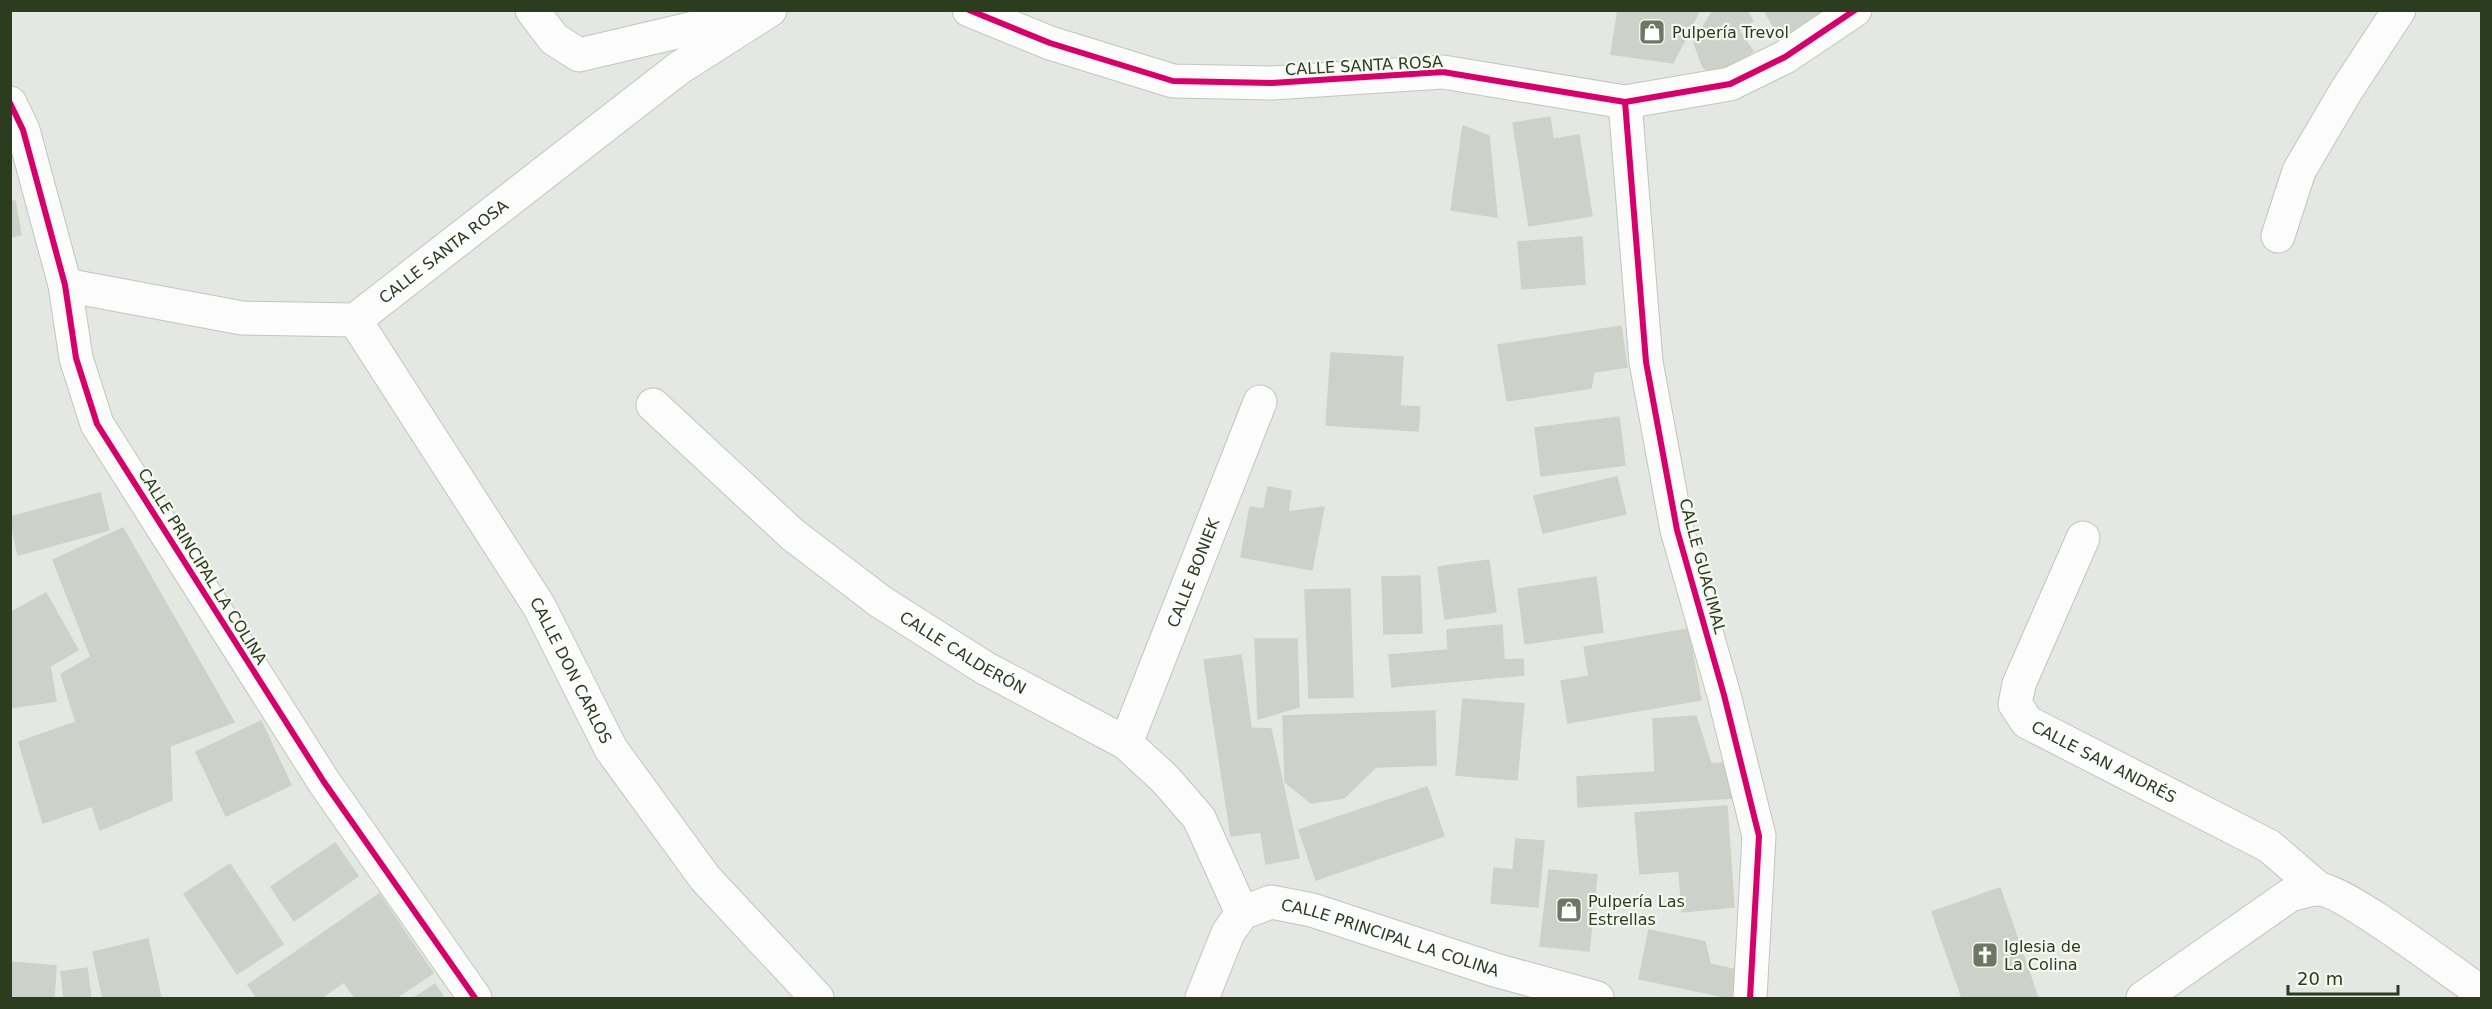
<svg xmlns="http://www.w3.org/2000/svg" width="2492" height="1009" viewBox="0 0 2492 1009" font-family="'DejaVu Sans',sans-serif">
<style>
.building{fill:#ced1ca;stroke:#ced1cb;stroke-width:1.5}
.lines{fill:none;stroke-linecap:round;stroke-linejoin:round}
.minor-casing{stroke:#c2c5bf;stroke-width:35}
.minor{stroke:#fbfcfb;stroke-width:33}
.cycleway-casing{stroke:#f5f8f0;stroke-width:10}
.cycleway{stroke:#d6006c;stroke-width:6}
.labels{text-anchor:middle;stroke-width:4.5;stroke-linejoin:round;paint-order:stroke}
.poi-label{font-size:16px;fill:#2b3c1f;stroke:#f5f8f0;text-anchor:start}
.street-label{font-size:16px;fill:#2b3c1f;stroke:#f5f8f0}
</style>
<rect width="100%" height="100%" fill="#e5e8e2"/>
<g class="building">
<polygon points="1618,10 1700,10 1673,63 1611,54"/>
<polygon points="1713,10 1746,10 1753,21 1739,31 1753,51 1719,76 1703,67 1694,43"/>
<polygon points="1764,10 1819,10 1822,17 1781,40"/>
<polygon points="1550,117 1553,139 1579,135 1592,216 1529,226 1513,123"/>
<polygon points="1463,126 1489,136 1497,217 1451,210"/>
<polygon points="15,201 21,235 10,237 10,202"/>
<polygon points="1582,237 1585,284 1522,289 1518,242"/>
<polygon points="1621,326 1627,367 1594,372 1591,388 1507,401 1498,345"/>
<polygon points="1331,353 1403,357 1400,406 1420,407 1418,431 1326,425"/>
<polygon points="1619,417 1625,465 1541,476 1535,428"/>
<polygon points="1617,477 1626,514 1543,533 1534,496"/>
<polygon points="1268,487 1291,491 1288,512 1324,507 1312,570 1241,557 1250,507 1264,509"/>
<polygon points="100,493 109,530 18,555 10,517"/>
<polygon points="123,528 234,722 170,746 172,800 100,830 92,806 43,823 19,742 76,722 61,674 91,657 53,560"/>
<polygon points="1489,560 1496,612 1445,619 1438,567"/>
<polygon points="1420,576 1422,633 1384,634 1382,577"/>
<polygon points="1596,577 1603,632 1525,644 1518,589"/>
<polygon points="1350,589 1353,697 1309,698 1305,590"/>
<polygon points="46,593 78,650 50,666 56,701 10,708 10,613"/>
<polygon points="1502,625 1504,660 1523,659 1524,675 1392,687 1389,655 1448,650 1447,630"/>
<polygon points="1688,629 1701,700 1568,723 1561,681 1589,676 1584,647"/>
<polygon points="1255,639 1297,639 1299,707 1258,719"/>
<polygon points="1241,655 1251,728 1271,729 1299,858 1266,864 1261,832 1231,836 1204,660"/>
<polygon points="1463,699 1524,704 1517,780 1456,775"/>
<polygon points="1435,711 1436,765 1376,767 1344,798 1311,803 1285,782 1283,716"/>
<polygon points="1696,716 1711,764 1732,762 1733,798 1578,807 1577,777 1655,772 1653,719"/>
<polygon points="261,721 291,785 226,816 196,752"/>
<polygon points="1427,787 1444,836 1316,880 1299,830"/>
<polygon points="1727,806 1734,907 1682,912 1679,871 1640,874 1635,813"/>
<polygon points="1516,839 1544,841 1538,907 1491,903 1494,868 1513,870"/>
<polygon points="335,843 358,876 294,921 271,887"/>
<polygon points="230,864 283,944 237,974 184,894"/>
<polygon points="1549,870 1597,875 1589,951 1540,946"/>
<polygon points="2000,888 2038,998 1962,998 1932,912"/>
<polygon points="379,894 433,973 396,998 355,998 344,982 321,998 257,998 248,985"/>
<polygon points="1649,930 1705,942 1710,964 1737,970 1731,998 1639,979"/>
<polygon points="148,939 161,998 103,998 93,952"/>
<polygon points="10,962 56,966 54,998 10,998"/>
<polygon points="87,968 91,998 64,998 61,972"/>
<polygon points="435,984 444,998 414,998"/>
</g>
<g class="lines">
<defs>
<g id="minor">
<polyline points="532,10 554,39 579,55 745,16"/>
<polyline points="969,10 1050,43 1173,81 1272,83 1443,72 1625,102 1730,84 1785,57 1855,10"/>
<polyline points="1625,102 1646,362 1677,530 1724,695 1759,836 1750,998"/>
<polyline points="10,103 23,130 65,285 76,358 97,424 324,782 475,998"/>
<polyline points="2278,236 2299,171 2346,91 2399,10"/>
<path id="s1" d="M65,285l177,33 113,2 324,-252 91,-58"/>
<path id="s2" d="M355,320l184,286 72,143 94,129 112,120"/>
<path id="s3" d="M653,405l140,130 88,67 104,66 141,75 39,36 34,39 43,95"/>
<path id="s4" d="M2083,538l-64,146 -4,20 12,18 242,124 50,43"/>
<path id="s5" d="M1126,743l134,-341"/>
<path id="s6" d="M1202,998l26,-65 14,-20 29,-11 41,8 183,60 102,28"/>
<path d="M2143,998l147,-103c9,-2 19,-6 28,-6 25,0 136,85 164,104"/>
</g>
</defs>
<use href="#minor" class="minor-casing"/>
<use href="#minor" class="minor"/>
<defs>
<g id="cycleway">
<polyline points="969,10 1050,43 1173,81 1272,83 1443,72 1625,102 1730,84 1785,57 1855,10"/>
<polyline points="1625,102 1646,362 1677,530 1724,695 1759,836 1750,998"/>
<polyline points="10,103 23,130 65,285 76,358 97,424 324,782 475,998"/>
</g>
</defs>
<use href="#cycleway" class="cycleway-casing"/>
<use href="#cycleway" class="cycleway"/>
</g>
<defs>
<symbol id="shop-square" viewBox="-11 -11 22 22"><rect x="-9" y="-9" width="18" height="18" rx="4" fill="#6c7863" stroke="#f5f8f0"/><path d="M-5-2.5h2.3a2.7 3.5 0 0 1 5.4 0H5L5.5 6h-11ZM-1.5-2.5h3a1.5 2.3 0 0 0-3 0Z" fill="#fff"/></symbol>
<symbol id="church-square" viewBox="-11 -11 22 22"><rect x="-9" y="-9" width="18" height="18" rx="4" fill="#6c7863" stroke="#f5f8f0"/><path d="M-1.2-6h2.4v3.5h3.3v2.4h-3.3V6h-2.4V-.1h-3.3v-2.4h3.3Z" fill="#fff"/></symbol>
</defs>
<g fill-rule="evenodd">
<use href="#shop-square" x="1637" y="17" width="30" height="30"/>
<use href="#shop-square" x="1554" y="895" width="30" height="30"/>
<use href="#church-square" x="1970" y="940" width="30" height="30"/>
</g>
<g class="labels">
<g class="poi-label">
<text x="1672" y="38">Pulpería Trevol</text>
<text x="1588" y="907">Pulpería Las<tspan x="1588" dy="18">Estrellas</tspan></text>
<text x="2004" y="952">Iglesia de<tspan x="2004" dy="18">La Colina</tspan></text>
</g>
<g class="street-label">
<text transform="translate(1364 65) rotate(-3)" y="6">CALLE SANTA ROSA</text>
<text dy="6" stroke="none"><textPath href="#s1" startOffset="405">CALLE SANTA ROSA</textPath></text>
<text transform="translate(203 566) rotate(58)" y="6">CALLE PRINCIPAL LA COLINA</text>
<text transform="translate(1703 566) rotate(75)" y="6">CALLE GUACIMAL</text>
<text dy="6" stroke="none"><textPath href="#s5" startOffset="183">CALLE BONIEK</textPath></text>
<text dy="6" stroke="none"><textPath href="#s3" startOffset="398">CALLE CALDERÓN</textPath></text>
<text dy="6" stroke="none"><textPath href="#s2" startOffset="412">CALLE DON CARLOS</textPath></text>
<text dy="6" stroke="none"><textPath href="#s4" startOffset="288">CALLE SAN ANDRÉS</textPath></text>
<text dy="6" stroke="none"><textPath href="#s6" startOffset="250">CALLE PRINCIPAL LA COLINA</textPath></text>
</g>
</g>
<rect width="2492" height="1009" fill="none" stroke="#2b3c1f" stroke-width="24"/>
<path d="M2288 985v9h110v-9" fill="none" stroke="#2b3c1f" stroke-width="3"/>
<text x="2297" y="985" font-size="18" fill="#2b3c1f" stroke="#f5f8f0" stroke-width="4.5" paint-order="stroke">20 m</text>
</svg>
